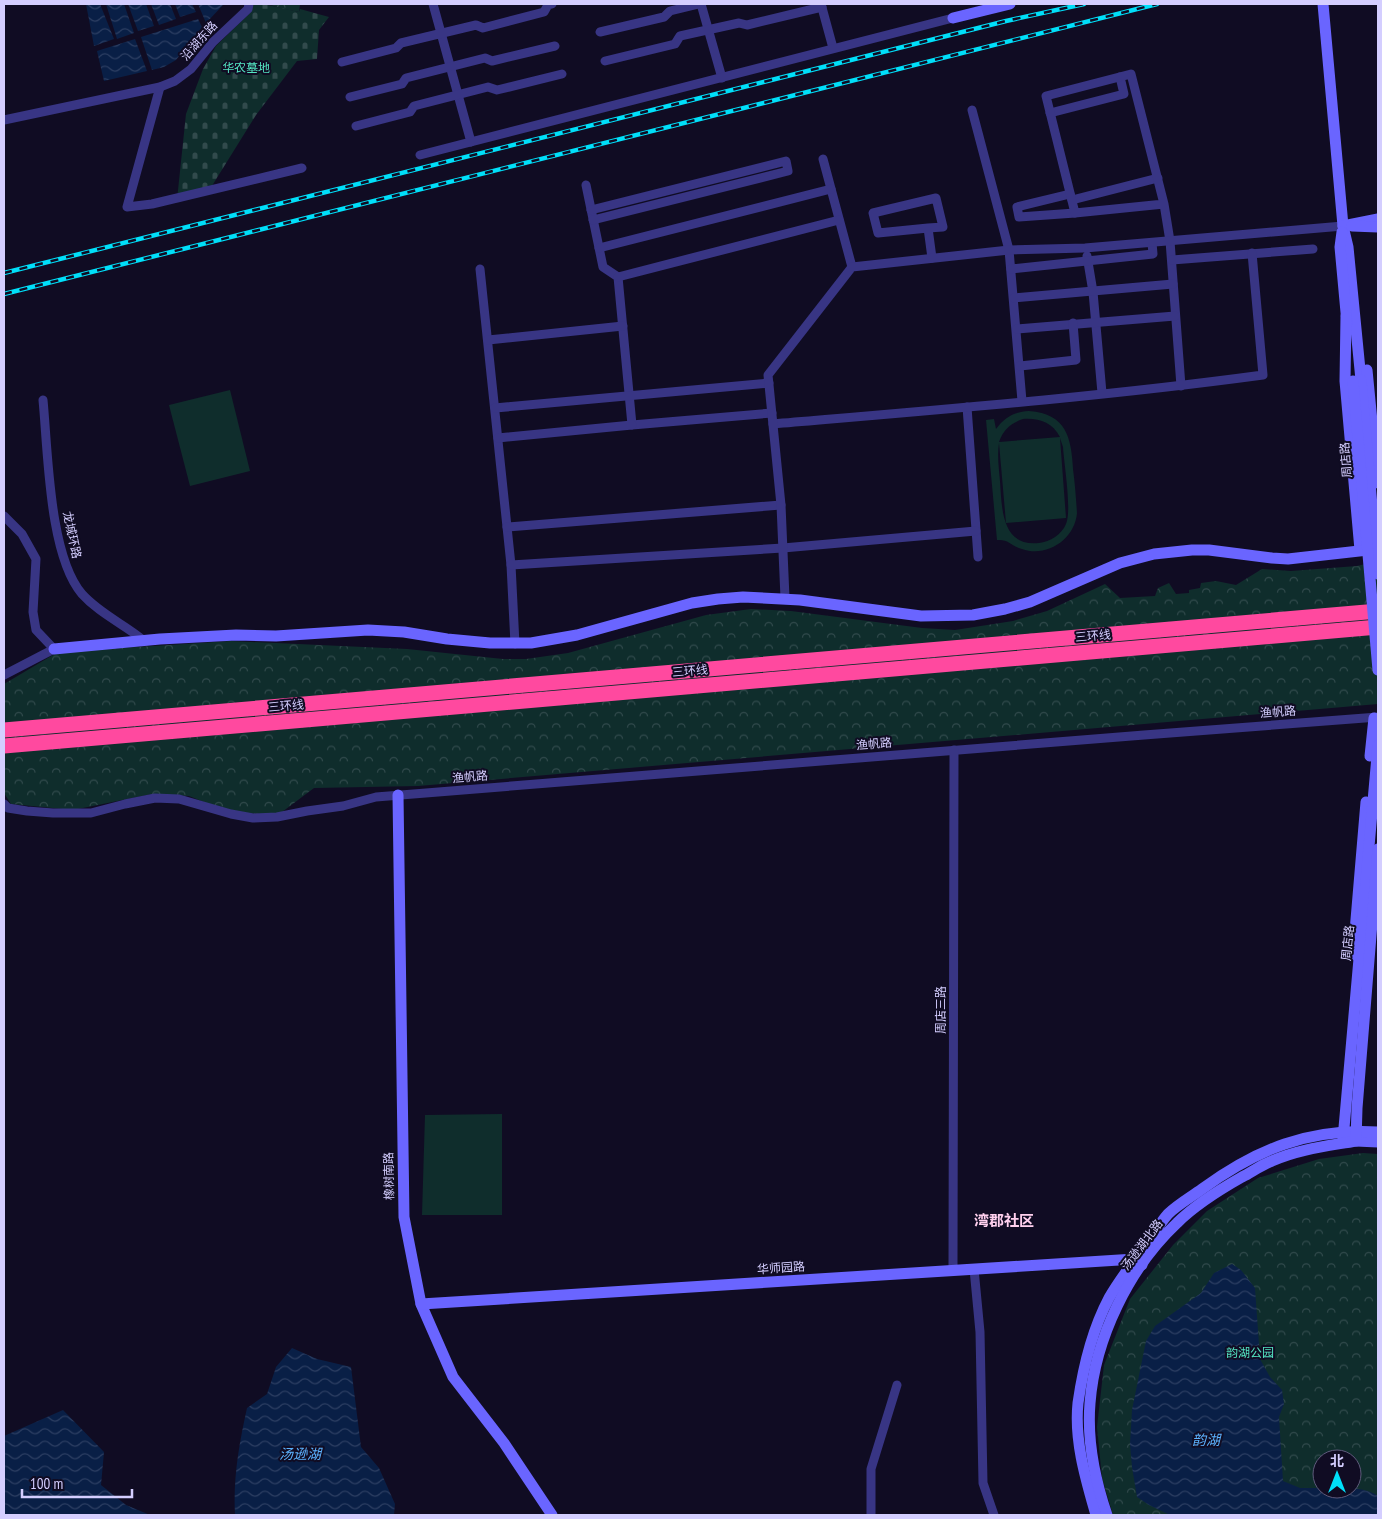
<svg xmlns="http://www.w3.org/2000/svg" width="1382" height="1519" viewBox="0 0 1382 1519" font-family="'PT Sans Narrow','Noto Sans SC',sans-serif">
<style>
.forest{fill:url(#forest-crowns);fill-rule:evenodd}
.cemetery{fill:url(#cemetery-stones)}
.pitch{fill:#0f2d2c;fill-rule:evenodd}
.water{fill:url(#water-waves)}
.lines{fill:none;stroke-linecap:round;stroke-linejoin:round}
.street{stroke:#383584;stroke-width:9}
.secondary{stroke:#6a65ff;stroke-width:11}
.highway{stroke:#ff499f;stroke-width:15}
.rail-casing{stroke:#00dff9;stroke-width:4.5}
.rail{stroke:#100c23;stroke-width:2.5;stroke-dasharray:8;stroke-linecap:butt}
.secondary-bridge{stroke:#6a65ff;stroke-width:11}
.labels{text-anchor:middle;stroke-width:4;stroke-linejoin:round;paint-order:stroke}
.street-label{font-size:12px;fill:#d4ceff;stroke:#100c23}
.park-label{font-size:12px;fill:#54e5c2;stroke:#100c23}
.water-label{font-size:14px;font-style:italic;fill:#5cb3ff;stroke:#100c23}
.quarter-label{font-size:15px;font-weight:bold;fill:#ffd0ee;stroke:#100c23}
</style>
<defs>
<pattern id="forest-crowns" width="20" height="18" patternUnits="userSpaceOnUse" patternTransform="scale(1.25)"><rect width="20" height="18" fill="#0f2d2c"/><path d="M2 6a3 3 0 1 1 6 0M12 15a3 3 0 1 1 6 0" fill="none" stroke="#314a4c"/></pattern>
<pattern id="cemetery-stones" width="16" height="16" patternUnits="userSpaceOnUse" patternTransform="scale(1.25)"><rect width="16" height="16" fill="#0f2d2c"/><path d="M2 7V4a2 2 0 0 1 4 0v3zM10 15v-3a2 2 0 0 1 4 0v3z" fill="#314a4c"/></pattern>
<pattern id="water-waves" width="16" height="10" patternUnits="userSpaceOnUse" patternTransform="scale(1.25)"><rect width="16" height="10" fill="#091f46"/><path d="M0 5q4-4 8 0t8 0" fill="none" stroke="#2c3e62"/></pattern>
</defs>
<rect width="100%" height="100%" fill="#100c23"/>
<g class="forest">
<polygon points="267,4 300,4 299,12 284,9"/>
<polygon points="1378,561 1378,704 418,786 314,788 278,815 229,812 189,796 152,794 73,810 11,804 4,793 4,684 58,652 231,641 407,649 503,659 526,659 568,653 706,615 751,609 791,611 922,628 955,630 1013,621 1047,611 1105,584 1120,598 1155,596 1158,588 1169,583 1176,594 1189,593 1189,590 1200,588 1201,583 1216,581 1236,585 1262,569 1291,571 1357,566"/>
<path d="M1363,1153l15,1v361h-265l-11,-37 -5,-51 7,-62 26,-66 43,-54 34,-34 51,-33 61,-19zM1322,1459h30v30h-30z"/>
</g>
<path class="cemetery" d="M254,4c16,0 30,5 45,8l1,-3 29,8 -10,13 -2,29 -20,2 -41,54 -46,74 -33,11 9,-86 17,-45 13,-23 34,-33z"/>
<g class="pitch">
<polygon points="230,390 250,471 190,486 169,405"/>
<path d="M1029,411c38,3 42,27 44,58 2,15 3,29 4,44 -2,26 -30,45 -55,36 -11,-3 -13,-10 -25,-9l-11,-120 8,-1 2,10c9,-12 18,-17 33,-18zM1023,419c16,-1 29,3 37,18l-61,5c4,-12 12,-19 24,-23zM1060,438l3,9c1,17 9,63 3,77 -4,10 -16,18 -27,19 -38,4 -37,-35 -39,-62 -1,-12 -3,-25 -1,-38l7,80 60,-5z"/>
<polygon points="502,1114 502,1215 422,1215 425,1115"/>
</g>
<g class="water">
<polygon points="86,4 100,4 114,39 94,46"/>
<polygon points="106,4 124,4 134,33 117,39"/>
<polygon points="128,4 146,4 154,26 138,31"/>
<polygon points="151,4 170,4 176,19 159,25"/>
<polygon points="175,4 192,4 196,12 180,17"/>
<polygon points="198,4 224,4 206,23"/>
<polygon points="198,19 202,27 176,60 164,67 152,70 141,37"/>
<polygon points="135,39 147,71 104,81 97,51"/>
<path d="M1232,1264l9,6 14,18 5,71 10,18 12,13 2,14 -5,13 4,64 17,7h22v1c20,0 39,-4 56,7v19h-208l-21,-10 -12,-8 -5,-30 -2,-23 2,-34 14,-69 9,-15 46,-33 13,-20z"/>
<path d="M292,1348l25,11 34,8 10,80 18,21 16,36 -1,11h-159c-2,-37 4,-71 12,-107l20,-14 9,-27z"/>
<polygon points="63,1410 104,1452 101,1485 126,1505 150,1515 4,1515 4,1436"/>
</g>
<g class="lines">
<g class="street">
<polyline points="433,4 471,142"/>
<polyline points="701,4 722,78"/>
<polyline points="821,4 833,48"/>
<polyline points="600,32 664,17 670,11 699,4"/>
<polyline points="605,61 675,44 680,36 739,23 747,25 822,7"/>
<polyline points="342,62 396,48 401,43 476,25 483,28 544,12 548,5 552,4"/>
<polyline points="160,87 127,207 152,204 302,168"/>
<polyline points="350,97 402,84 406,78 485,58 492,61 555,46"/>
<polyline points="972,110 1009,250 1022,401"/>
<polyline points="1050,113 1124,94 1120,77"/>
<polyline points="4,120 160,87 175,81 191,69 213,42 248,9 249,4"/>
<polyline points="356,126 410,112 414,106 488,87 497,90 562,74"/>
<polyline points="420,155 953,18"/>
<polyline points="823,159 852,267"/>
<polyline points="586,185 603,267 618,277 632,425 772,413"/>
<polyline points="1070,194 1017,207 1019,217 1075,213"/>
<polyline points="1072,200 1158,178"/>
<polyline points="1164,204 1075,213 1046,96 1131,74 1164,204 1170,241 1181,386"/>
<polyline points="591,210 786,161 788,171 593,220"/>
<polyline points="928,228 943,227 936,198 873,213 878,233 928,228 932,258"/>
<polyline points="599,248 831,189"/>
<polyline points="1087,256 1093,292 1102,393"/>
<polyline points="1172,260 1313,249"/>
<polyline points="480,269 511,565 515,644"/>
<polyline points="1011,269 1153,254 1152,243"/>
<polyline points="618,277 839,220"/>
<polyline points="1014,298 1173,284"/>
<polyline points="1017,329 1175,316"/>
<polyline points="488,340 623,326"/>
<polyline points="1020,366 1076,360 1073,323"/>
<path d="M43,400c5,51 6,156 39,194 18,20 42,30 61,46"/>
<polyline points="967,407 978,557"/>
<polyline points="495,408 769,383"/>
<path d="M773,424c163,-14 327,-27 490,-49l-11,-122"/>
<polyline points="498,438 632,425"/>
<polyline points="4,516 22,534 36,559 33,612 36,630 54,649 4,675"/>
<polyline points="507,527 781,505"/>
<polyline points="511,565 783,548 976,531"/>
<polyline points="785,598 781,505 768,375 852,267 1009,250 1085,248 1343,226"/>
<polyline points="4,804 8,808 27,811 53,813 91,813 125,804 155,798 179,799 231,814 253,818 277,817 307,811 343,806 376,797 1144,735 1378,717"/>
<polyline points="974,1269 980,1332 983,1483 994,1515"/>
<polyline points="953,1270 954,750"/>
<polyline points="871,1515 871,1469 897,1385"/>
</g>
<g class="secondary">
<polyline points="1323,4 1343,226 1348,247 1361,380"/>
<polyline points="953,18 1010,4"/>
<polyline points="1343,226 1378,219"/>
<polyline points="1352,226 1378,227"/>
<polyline points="1342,232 1340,247 1347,323"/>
<polyline points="1346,316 1345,381 1360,550"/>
<polyline points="1367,370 1378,483"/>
<polyline points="54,649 160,639 236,635 276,636 368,630 404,632 447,639 490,643 531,643 577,635 692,603 718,599 743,597 800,600 921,616 973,615 1005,609 1030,602 1120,563 1154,554 1192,550 1209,550 1272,558 1288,559 1377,549"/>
<polyline points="1370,756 1374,718"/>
<polyline points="398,795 404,1217 421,1304 453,1377 504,1443 552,1515"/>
<polyline points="1353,955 1366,802"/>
<polyline points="1343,1139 1378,745"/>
<polyline points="1356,1141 1378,1142"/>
<polyline points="421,1304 1135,1259 1142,1265"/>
<path d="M1096,1515c-10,-35 -22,-74 -18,-112 5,-35 14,-73 31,-105 11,-19 24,-36 37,-53 7,-10 14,-22 22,-31 9,-9 23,-17 34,-25 55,-40 107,-61 176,-57"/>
<path d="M1107,1515c-12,-35 -20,-75 -17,-112 5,-65 39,-135 87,-180 18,-18 42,-33 65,-46 10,-5 19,-12 30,-16 27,-12 56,-15 84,-20l1,-33 21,-259"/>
</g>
<g class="highway">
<polyline points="4,730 1378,611"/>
<polyline points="4,746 1378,627"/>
</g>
<defs>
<g id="rail">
<polyline points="4,273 1006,21 1084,4"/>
<polyline points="4,294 1157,4"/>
</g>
</defs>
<use href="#rail" class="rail-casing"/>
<use href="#rail" class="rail"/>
<g class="secondary-bridge">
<polyline points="1361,380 1378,574"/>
<polyline points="1353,381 1378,670"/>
</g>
</g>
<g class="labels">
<g class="street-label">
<text transform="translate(199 41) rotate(-48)" y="4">沿湖东路</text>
<text transform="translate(1346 460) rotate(-95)" y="4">周店路</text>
<text transform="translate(72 535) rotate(78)" y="4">龙城环路</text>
<text transform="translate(1093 636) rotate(-5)" y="4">三环线</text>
<text transform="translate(690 671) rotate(-5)" y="4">三环线</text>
<text transform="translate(286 706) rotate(-5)" y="4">三环线</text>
<text transform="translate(1278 712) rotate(-4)" y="4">渔帆路</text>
<text transform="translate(874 744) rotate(-5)" y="4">渔帆路</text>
<text transform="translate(470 777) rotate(-5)" y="4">渔帆路</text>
<text transform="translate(1348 943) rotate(-84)" y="4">周店路</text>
<text transform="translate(941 1010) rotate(-90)" y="4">周店三路</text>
<text transform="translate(389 1176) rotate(-91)" y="4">橡树南路</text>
<text transform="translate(1142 1245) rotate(-53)" y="4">汤逊湖北路</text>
<text transform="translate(781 1268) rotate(-4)" y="4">华师园路</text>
</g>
<g class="park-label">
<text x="246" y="72">华农墓地</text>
<text x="1250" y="1357">韵湖公园</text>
</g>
<g class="water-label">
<text x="1206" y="1445">韵湖</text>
<text x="300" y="1459">汤逊湖</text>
</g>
<g class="quarter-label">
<text x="1004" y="1226">湾郡社区</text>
</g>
</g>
<rect width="1382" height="1519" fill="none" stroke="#d4ceff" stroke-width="10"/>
<g transform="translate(1337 1474)"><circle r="24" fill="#100c23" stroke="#5e5a7b"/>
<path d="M0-4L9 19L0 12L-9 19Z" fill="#00dff9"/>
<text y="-8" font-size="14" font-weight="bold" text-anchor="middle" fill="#d4ceff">北</text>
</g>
<path d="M22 1489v8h110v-8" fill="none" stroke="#d4ceff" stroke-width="2.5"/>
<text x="30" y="1489" font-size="15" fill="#d4ceff" stroke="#100c23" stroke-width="4" paint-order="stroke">100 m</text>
</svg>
